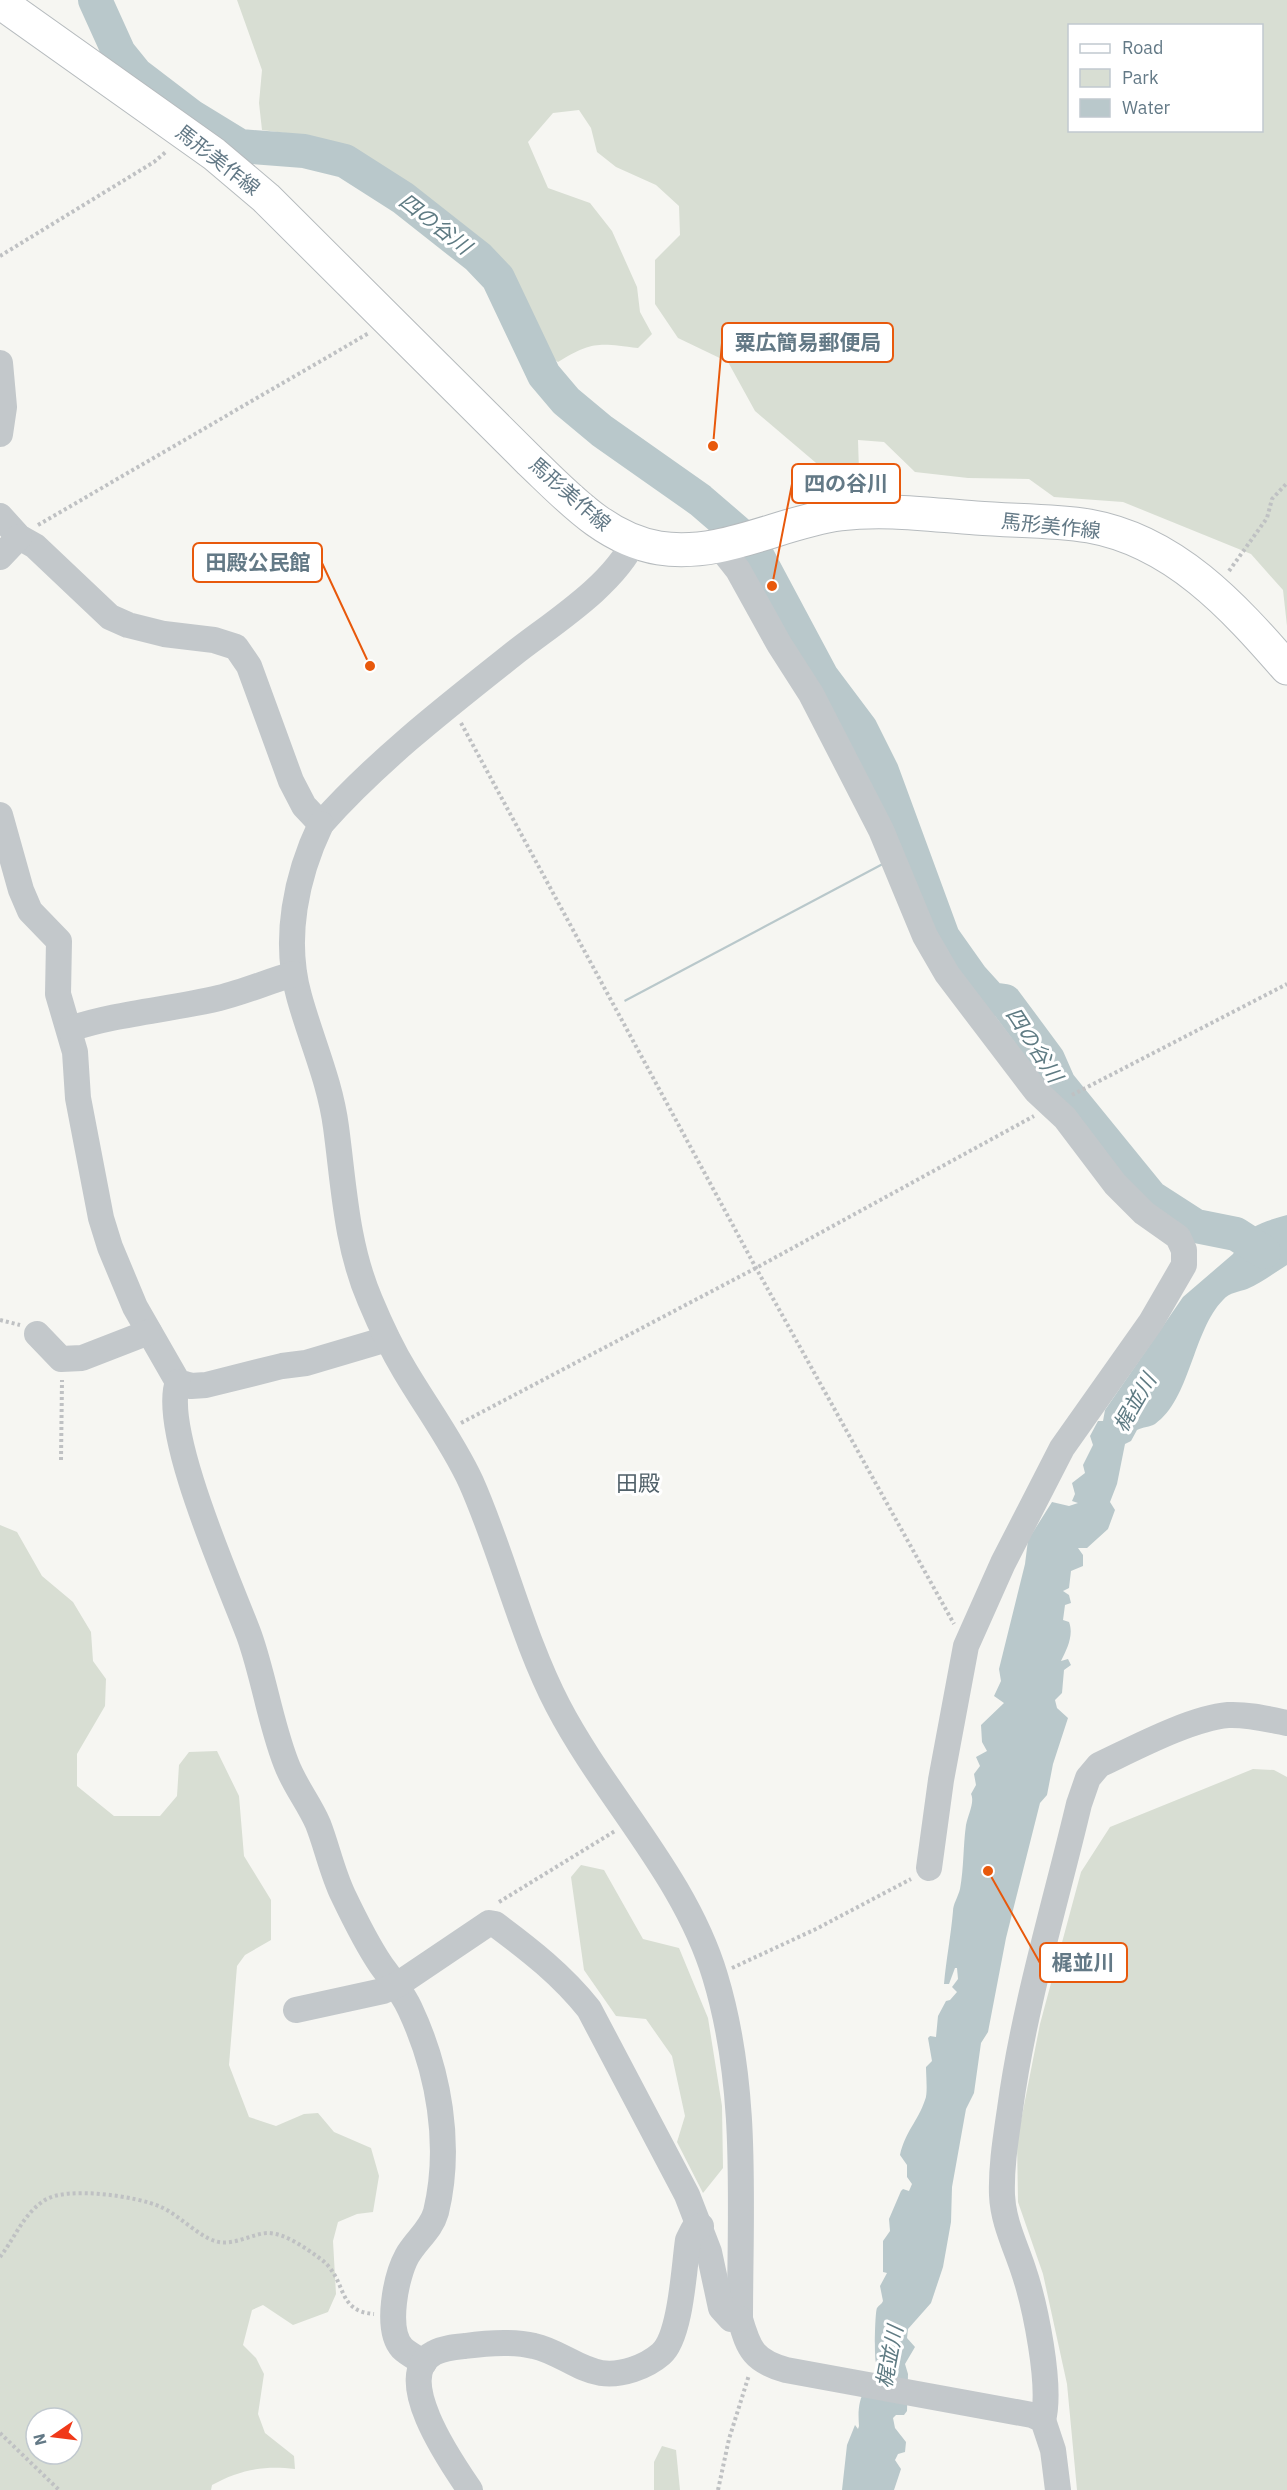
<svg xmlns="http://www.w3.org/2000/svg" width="1287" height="2490" viewBox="0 0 1287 2490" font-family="'IBM Plex Sans','Noto Sans JP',sans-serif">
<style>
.green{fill:#d8ded3;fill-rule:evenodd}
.water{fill:#b9c8cb}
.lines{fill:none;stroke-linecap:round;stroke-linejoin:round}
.river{stroke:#b9c8cb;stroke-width:34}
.major-casing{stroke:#b6bbbe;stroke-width:35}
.path{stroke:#bfc1c3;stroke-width:4;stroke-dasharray:3 3;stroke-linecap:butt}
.minor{stroke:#c3c8cb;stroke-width:26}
.major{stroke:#fff;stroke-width:33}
.labels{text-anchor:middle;stroke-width:6;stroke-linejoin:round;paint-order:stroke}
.street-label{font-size:20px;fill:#637986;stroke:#fff}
.water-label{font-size:21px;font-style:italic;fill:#5f7b83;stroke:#fff}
.quarter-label{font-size:22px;fill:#51616a;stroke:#fff}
.leader{fill:none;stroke:#e8590c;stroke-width:2}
.callout-dot{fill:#e8590c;stroke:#fff;stroke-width:2}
.callout{fill:#fff;stroke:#e8590c;stroke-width:2}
.callout-label{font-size:21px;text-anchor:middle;font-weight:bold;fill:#637986}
</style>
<rect width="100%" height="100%" fill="#f6f6f2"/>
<g class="green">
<path d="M237,0h1050v626l-4,-36 -32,-36 -128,-52 -69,-5 -25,-18 -61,-1 -53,-6 -31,-30 -26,-2 1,31 -37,-3 -67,-57 -27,-49 -50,-24 -23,-34v-44l25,-25 -1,-29 -23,-21 -40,-18 -19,-15 -6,-24 -12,-18 -26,3 -25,29 20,46 42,15 22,28 25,56 3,25 12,22 -14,14c-39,-5 -46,-7 -80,14l-19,-13 -22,-53 -27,-36 -74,-60 -52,-39 -56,-25 -46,-6 -3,-27 3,-33zM1070,26h192v104h-192z"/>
<path d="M0,1525l17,7 25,44 31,26 18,30 2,29 13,18 -1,27 -28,48v32l37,30h46l17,-20 2,-31 10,-13 28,-1 22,45 5,60 27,44v40l-26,15 -8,11 -8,99 20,52 27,9 28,-12 14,-1 16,19 37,16 8,28 -6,36 -16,2 -19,8 -5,19 3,53 -8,18 -35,13 -30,-20 -11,5 -9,35 13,13 8,16 -6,40 7,19 29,23 1,13c-31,-4 -56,1 -83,16l-1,5h-211zM36,2418h36v36h-36z"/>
<polygon points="1253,1769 1274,1770 1287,1777 1287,2490 1077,2490 1067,2384 1043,2274 1018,2202 1017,2141 1040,2024 1081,1872 1110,1827"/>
<polygon points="581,1865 604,1870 643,1939 679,1948 708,2018 722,2106 723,2168 703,2193 677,2142 685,2116 672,2056 646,2019 616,2016 584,1970 571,1877"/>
<polygon points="662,2446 676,2450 680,2490 654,2490 654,2462"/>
</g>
<g class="water">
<polygon points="886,861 887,863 625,1002 624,1000"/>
<path d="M1287,1215v50c-13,8 -26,18 -40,24 -8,3 -17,3 -24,11 -30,30 -33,100 -68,124 -5,3 -12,3 -18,6l-6,11 -6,3 -8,40 -7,18 5,8 -7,19 -21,19h-9l5,7v11l-12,5 -2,17 -6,3 6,4 2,8 -6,2 -2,15 6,2c5,13 -2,27 -8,39l7,-2 3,6 -7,5 -2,23 -7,7 2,8 11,10 -15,46 -6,31 -7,8 -34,135 -18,94 -7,11 -7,50 -8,16 -14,78 -1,35 -8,45 -12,36 -23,26 -1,9 8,9 -10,17 3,10 -1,37 -3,4h-8l-3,3 2,10 11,14 -1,10 -7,2 -3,6 6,9 -7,21h-52l5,-45 8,-20 3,4 1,-3c-1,-13 -1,-26 7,-38 5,-7 13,-9 16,-18 -2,-3 -5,-5 -6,-8 -2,-3 -1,-51 1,-54 2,-3 5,-4 6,-7l-3,-15 7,-13 -4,-1v-31l7,-10 -1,-12 12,-28 2,-2 6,2 3,-7 -5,-7v-12l-7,-10c5,-23 18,-34 25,-55 3,-6 1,-25 1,-33l6,-6 -4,-23 2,-2 6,1 2,-21 8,-15 4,-1 7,-8 -5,-5 6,-8 -1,-11h-2l-6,16h-5c2,-23 7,-49 9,-73 0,-7 5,-14 7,-22 4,-21 3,-43 6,-64 2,-10 9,-23 5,-31l5,-9 -2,-11 6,-8 -4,-9 11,-6 -5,-9 -1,-17 23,-22 -10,-7 7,-15 -2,-12 26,-105 3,-24 24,-38 17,4 9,-3 -6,-2 3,-7 -3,-11 13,-10 -2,-8 10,-20 -3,-9 8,-15h5l2,-11 78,-113 50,-43 3,-5 -2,-7c16,-16 31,-21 53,-27z"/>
</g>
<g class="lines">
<polyline class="river" points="95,0 119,53 136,74 191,116 240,146 304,151 345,161 403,198 478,257 498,278 544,375 566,401 602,431 700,500 751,544 822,677 861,729 882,771 943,937 972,978 991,999 1005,1001 1048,1059 1059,1084 1151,1197 1196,1226 1236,1234 1264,1252"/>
<defs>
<path id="major" d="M0,2l214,152 52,44 264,263c38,36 75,78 129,87 63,10 121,-26 181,-34 45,-6 92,1 136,4 37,3 76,2 113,8 85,15 144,80 198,142"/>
</defs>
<use href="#major" class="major-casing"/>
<g class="path">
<polyline points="0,256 154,162 167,151"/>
<polyline points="38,525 369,333"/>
<polyline points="1229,571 1267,518 1272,499 1287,483"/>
<polyline points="461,723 756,1268 954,1624"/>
<polyline points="1072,1095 1287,984"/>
<polyline points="0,1320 20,1325"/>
<polyline points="461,1423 756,1268 1034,1116"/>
<polyline points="61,1460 62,1380"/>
<polyline points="499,1902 615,1831"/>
<polyline points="732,1968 816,1929 911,1879"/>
<path d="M0,2257c15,-19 23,-43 45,-57 22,-14 92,-4 116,7 18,8 37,29 54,34 18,6 37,-8 54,-8 17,1 35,14 49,24 31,21 16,54 56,57"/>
<polyline points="0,2433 59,2490"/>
<polyline points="718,2490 729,2439 749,2375"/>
</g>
<g class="minor">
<polyline points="0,363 4,407 0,434"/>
<path d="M0,516l19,21 16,9 75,71 18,8 36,9 50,6 22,7 13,19 42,115 13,25 17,18c56,-63 124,-116 191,-169 39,-31 100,-68 122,-114"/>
<polyline points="719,546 738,570 779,644 811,694 881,830 925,936 947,974 1036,1091 1065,1118 1115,1184 1144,1213 1178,1237 1184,1250 1184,1265 1151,1322 1062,1448 1003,1563 966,1646 941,1780 929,1868"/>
<polyline points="0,557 19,537"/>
<polyline points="0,815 21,890 30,911 59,941 58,994 75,1052 78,1098 101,1218 110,1247 135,1307 178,1382 191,1386 206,1385 282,1366 306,1363 387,1339"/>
<path d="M321,824c-25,52 -38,115 -22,172 12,44 31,85 37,131 8,59 10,117 34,173 10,24 21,48 35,71 22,37 48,72 66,111 32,72 51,155 87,224 48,92 127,170 157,270 34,112 25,228 25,343 9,31 14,42 46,51l246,45 11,5 10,30 5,40"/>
<path d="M70,1029c48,-16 99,-19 149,-31 25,-6 50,-17 75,-24"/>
<polyline points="37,1334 61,1359 82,1358 149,1332"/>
<path d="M178,1382c-18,47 52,202 71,253 15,42 21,87 37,128 8,22 23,40 32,61 9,23 14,48 25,71 11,23 23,48 38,70 10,14 22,28 29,44 29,62 42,136 26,203 -5,18 -20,28 -29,44 -11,20 -22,73 -5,92 6,6 15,10 22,15"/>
<path d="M296,2010l87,-19 14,-6 92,-62 6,1c35,26 67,51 94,85l98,186 22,57 12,56 10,11h9"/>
<path d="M1043,2420c9,-34 -8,-116 -20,-151 -8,-24 -20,-48 -21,-74 -1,-29 4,-58 8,-86 14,-103 45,-204 69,-305l9,-26 11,-13c34,-16 92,-47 129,-50 19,-1 40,4 59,8"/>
<path d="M470,2490c-17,-25 -80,-114 -36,-137 9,-5 21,-6 31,-7 21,-3 48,-5 69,0 24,5 43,23 67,27 20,3 45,-6 60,-19 20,-17 23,-87 27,-114l5,-10 8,-4"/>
</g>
<use href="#major" class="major"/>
</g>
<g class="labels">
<g class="street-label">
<text transform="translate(218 160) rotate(38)" y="7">馬形美作線</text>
<text transform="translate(570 494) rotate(41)" y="7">馬形美作線</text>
<text transform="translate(1051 526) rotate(6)" y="7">馬形美作線</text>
</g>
<g class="water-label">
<text transform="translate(435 224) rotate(38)" y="7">四の谷川</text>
<text transform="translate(1034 1045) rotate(57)" y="7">四の谷川</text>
<text transform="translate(1135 1403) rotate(-60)" y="7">梶並川</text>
<text transform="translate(890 2357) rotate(-79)" y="7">梶並川</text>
</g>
<g class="quarter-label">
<text x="638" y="1491">田殿</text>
</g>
</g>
<path class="leader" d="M713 446L722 343M772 586L792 484M370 666L322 563M988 1871L1040 1963"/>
<g class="callout-dot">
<circle cx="713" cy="446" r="6"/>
<circle cx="772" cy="586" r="6"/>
<circle cx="370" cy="666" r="6"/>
<circle cx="988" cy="1871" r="6"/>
</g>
<g class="callout">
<rect x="722" y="323" width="171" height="39" rx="6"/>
<rect x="792" y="464" width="108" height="39" rx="6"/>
<rect x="193" y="543" width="129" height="39" rx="6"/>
<rect x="1040" y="1943" width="87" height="39" rx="6"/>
</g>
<g class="callout-label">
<text x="808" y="350">粟広簡易郵便局</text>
<text x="846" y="491">四の谷川</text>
<text x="258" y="570">田殿公民館</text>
<text x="1083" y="1970">梶並川</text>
</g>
<rect x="1068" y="24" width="195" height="108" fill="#ffffff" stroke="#c1c9cf" stroke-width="1.5"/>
<rect x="1080" y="44" width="30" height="9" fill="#ffffff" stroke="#c1c9cf" stroke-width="1.5"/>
<text x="1122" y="54" font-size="18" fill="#637986">Road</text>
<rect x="1080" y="69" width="30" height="18" fill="#d8ded3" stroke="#c1c9cf" stroke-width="1.5"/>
<text x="1122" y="84" font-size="18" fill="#637986">Park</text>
<rect x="1080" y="99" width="30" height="18" fill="#b9c8cb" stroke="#c1c9cf" stroke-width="1.5"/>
<text x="1122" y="114" font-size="18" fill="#637986">Water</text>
<g transform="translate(54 2436) rotate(256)"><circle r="28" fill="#ffffff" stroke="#c1c9cf" stroke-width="1.5"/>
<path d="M0-4.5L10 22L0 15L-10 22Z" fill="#f03919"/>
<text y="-9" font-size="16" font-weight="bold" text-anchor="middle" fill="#637986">N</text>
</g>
</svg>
